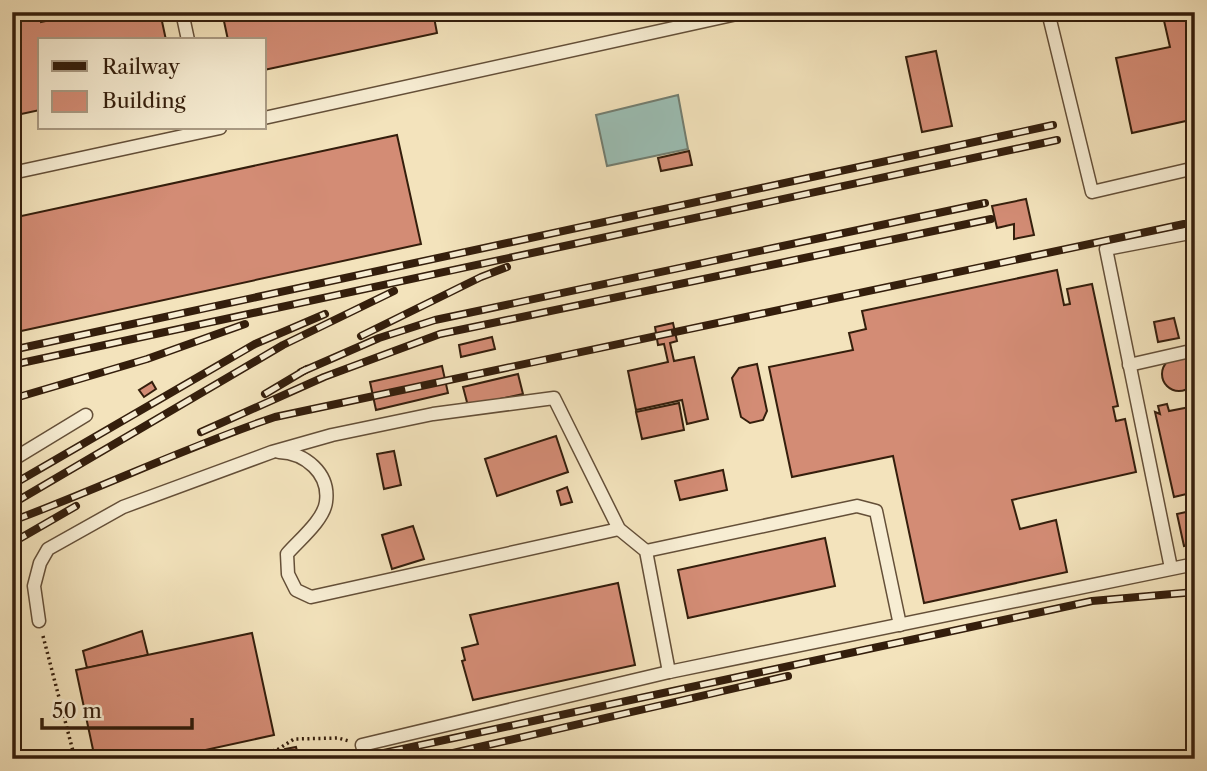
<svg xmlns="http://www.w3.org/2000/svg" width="1207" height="771" viewBox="0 0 1207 771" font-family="'Libre Caslon Text',serif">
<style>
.water{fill:#9bbeb4;stroke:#727e71;stroke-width:2}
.building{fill:#d38c75;stroke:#341e0c;stroke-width:2}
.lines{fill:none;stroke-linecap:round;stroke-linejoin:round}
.lane-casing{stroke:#644f38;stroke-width:15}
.path{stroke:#341e0c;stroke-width:3.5;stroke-dasharray:2 3.5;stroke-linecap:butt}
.lane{stroke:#f7edd3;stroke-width:12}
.rail-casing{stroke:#341e0c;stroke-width:8}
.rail{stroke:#f7edd3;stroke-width:5;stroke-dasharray:16;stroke-linecap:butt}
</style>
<rect width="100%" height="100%" fill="#f3e3bc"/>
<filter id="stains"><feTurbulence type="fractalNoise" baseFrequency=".00286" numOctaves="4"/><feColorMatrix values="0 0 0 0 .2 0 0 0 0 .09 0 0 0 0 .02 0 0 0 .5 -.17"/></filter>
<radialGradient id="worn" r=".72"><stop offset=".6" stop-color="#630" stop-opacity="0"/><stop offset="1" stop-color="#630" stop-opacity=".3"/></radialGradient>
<polygon class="water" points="678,95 688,149 607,166 596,115"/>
<g class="building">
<polygon points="12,12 39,12 41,22 64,17 63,12 160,12 166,40 40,40 40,110 12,116"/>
<polygon points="222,12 433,12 437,33 264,70 264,40 228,40"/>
<polygon points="1162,12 1195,12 1195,138 1190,139 1186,121 1132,133 1116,58 1170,47"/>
<polygon points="936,51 952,126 922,132 906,57"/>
<polygon points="397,135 421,244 12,333 12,218"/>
<polygon points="689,151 692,165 661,171 658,158"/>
<polygon points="1026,199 1034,235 1014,239 1014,224 997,228 992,206"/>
<polygon points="1057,270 1064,305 1070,304 1067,289 1092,284 1118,406 1113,407 1116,421 1125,419 1136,472 1012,500 1020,529 1056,520 1067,572 924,603 893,456 792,477 769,367 853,350 849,333 866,329 862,311"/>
<polygon points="1174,318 1179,338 1158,342 1154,322"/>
<polygon points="673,323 677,341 670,343 674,361 694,357 708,419 687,424 682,400 636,410 628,371 668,362 664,344 658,345 655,327"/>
<polygon points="492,337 495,349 461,357 459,345"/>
<circle cx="1179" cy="374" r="17"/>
<polygon points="757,364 767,411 763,420 750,423 741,417 732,378 739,368"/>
<polygon points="442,366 448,393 376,410 370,382"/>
<polygon points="518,374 523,394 468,406 463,387"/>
<polygon points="152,382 156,389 144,397 139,390"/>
<polygon points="679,403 684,430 642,439 636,412"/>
<polygon points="1167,404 1169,411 1195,406 1195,492 1174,497 1155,412 1160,414 1158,406"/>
<polygon points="15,410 20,437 12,439 12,411"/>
<polygon points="556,436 568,472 497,496 485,459"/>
<polygon points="394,451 401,485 384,489 377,454"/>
<polygon points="723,470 727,490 680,500 675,481"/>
<polygon points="567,487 572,502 561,505 557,491"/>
<polygon points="1195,510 1195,544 1184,546 1177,514"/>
<polygon points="413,526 424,559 392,569 382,535"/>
<polygon points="825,538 835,586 688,618 678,570"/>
<polygon points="618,583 635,665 473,700 462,661 465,660 462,648 478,644 470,615"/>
<polygon points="142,631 148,655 87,668 83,651"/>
<polygon points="252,633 274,735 164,759 95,759 76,670"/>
<polygon points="296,747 299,759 287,759 285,749"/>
</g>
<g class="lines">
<defs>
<g id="lane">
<polyline points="182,12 188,40"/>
<polyline points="1048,12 1092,192 1195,168"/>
<polyline points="264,118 746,12"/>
<polyline points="12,173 220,128"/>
<polyline points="1129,365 1195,350"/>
<path d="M279,452c26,1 51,21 47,50 -2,18 -28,39 -39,52l1,20 8,16 15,7 308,-68"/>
<polyline points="12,460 86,415"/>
<polyline points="646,551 857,506 876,511 900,625"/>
<polyline points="1171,568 1106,249 1195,232"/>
<polyline points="39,621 34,586 40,563 48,549 123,507 272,452 332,435 433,414 554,398 619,529 646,551 669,672"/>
<polyline points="366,759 362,745 669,672 1195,564"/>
</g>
</defs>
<use href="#lane" class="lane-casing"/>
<g class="path">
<polyline points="43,636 75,759"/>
<polyline points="229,759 277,750 294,739 338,738 349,741"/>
</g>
<use href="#lane" class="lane"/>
<defs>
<g id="rail">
<polyline points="361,336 481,277 507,267"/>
<polyline points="12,350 1053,125"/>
<polyline points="12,365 1057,140"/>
<polyline points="301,372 379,338 435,320 985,203"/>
<polyline points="265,394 307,369"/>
<polyline points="12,399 147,359 245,324"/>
<polyline points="201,432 324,377 440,334 991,219"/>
<polyline points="12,485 255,344 325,314"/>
<polyline points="12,504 283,345 394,291"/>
<path d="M12,521c89,-33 174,-74 263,-104l909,-193"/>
<polyline points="12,543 76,506"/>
<polyline points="356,759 1092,601 1195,592"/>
<polyline points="427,759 788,676"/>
<polyline points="806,759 835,753"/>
</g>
</defs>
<use href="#rail" class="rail-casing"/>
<use href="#rail" class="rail"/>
</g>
<rect width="1207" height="771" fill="none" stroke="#f3e3bc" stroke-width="42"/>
<rect x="14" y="14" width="1179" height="743" fill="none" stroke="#341e0c" stroke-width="3.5"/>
<rect x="21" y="21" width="1165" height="729" fill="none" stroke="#341e0c" stroke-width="2"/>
<rect x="38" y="38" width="228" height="91" fill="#f7edd3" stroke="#a99a83" stroke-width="2"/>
<rect x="52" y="61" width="35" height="10" fill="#341e0c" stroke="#a99a83" stroke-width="2"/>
<text x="102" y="74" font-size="21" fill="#341e0c">Railway</text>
<rect x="52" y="91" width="35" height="21" fill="#d38c75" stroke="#a99a83" stroke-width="2"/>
<text x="102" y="108" font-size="21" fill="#341e0c">Building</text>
<path d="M42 718v10h150v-10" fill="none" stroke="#341e0c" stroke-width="3.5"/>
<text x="52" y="718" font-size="21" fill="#341e0c" stroke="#f7edd3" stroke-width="5" paint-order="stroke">50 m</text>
<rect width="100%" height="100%" filter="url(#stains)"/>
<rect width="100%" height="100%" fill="url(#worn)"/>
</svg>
